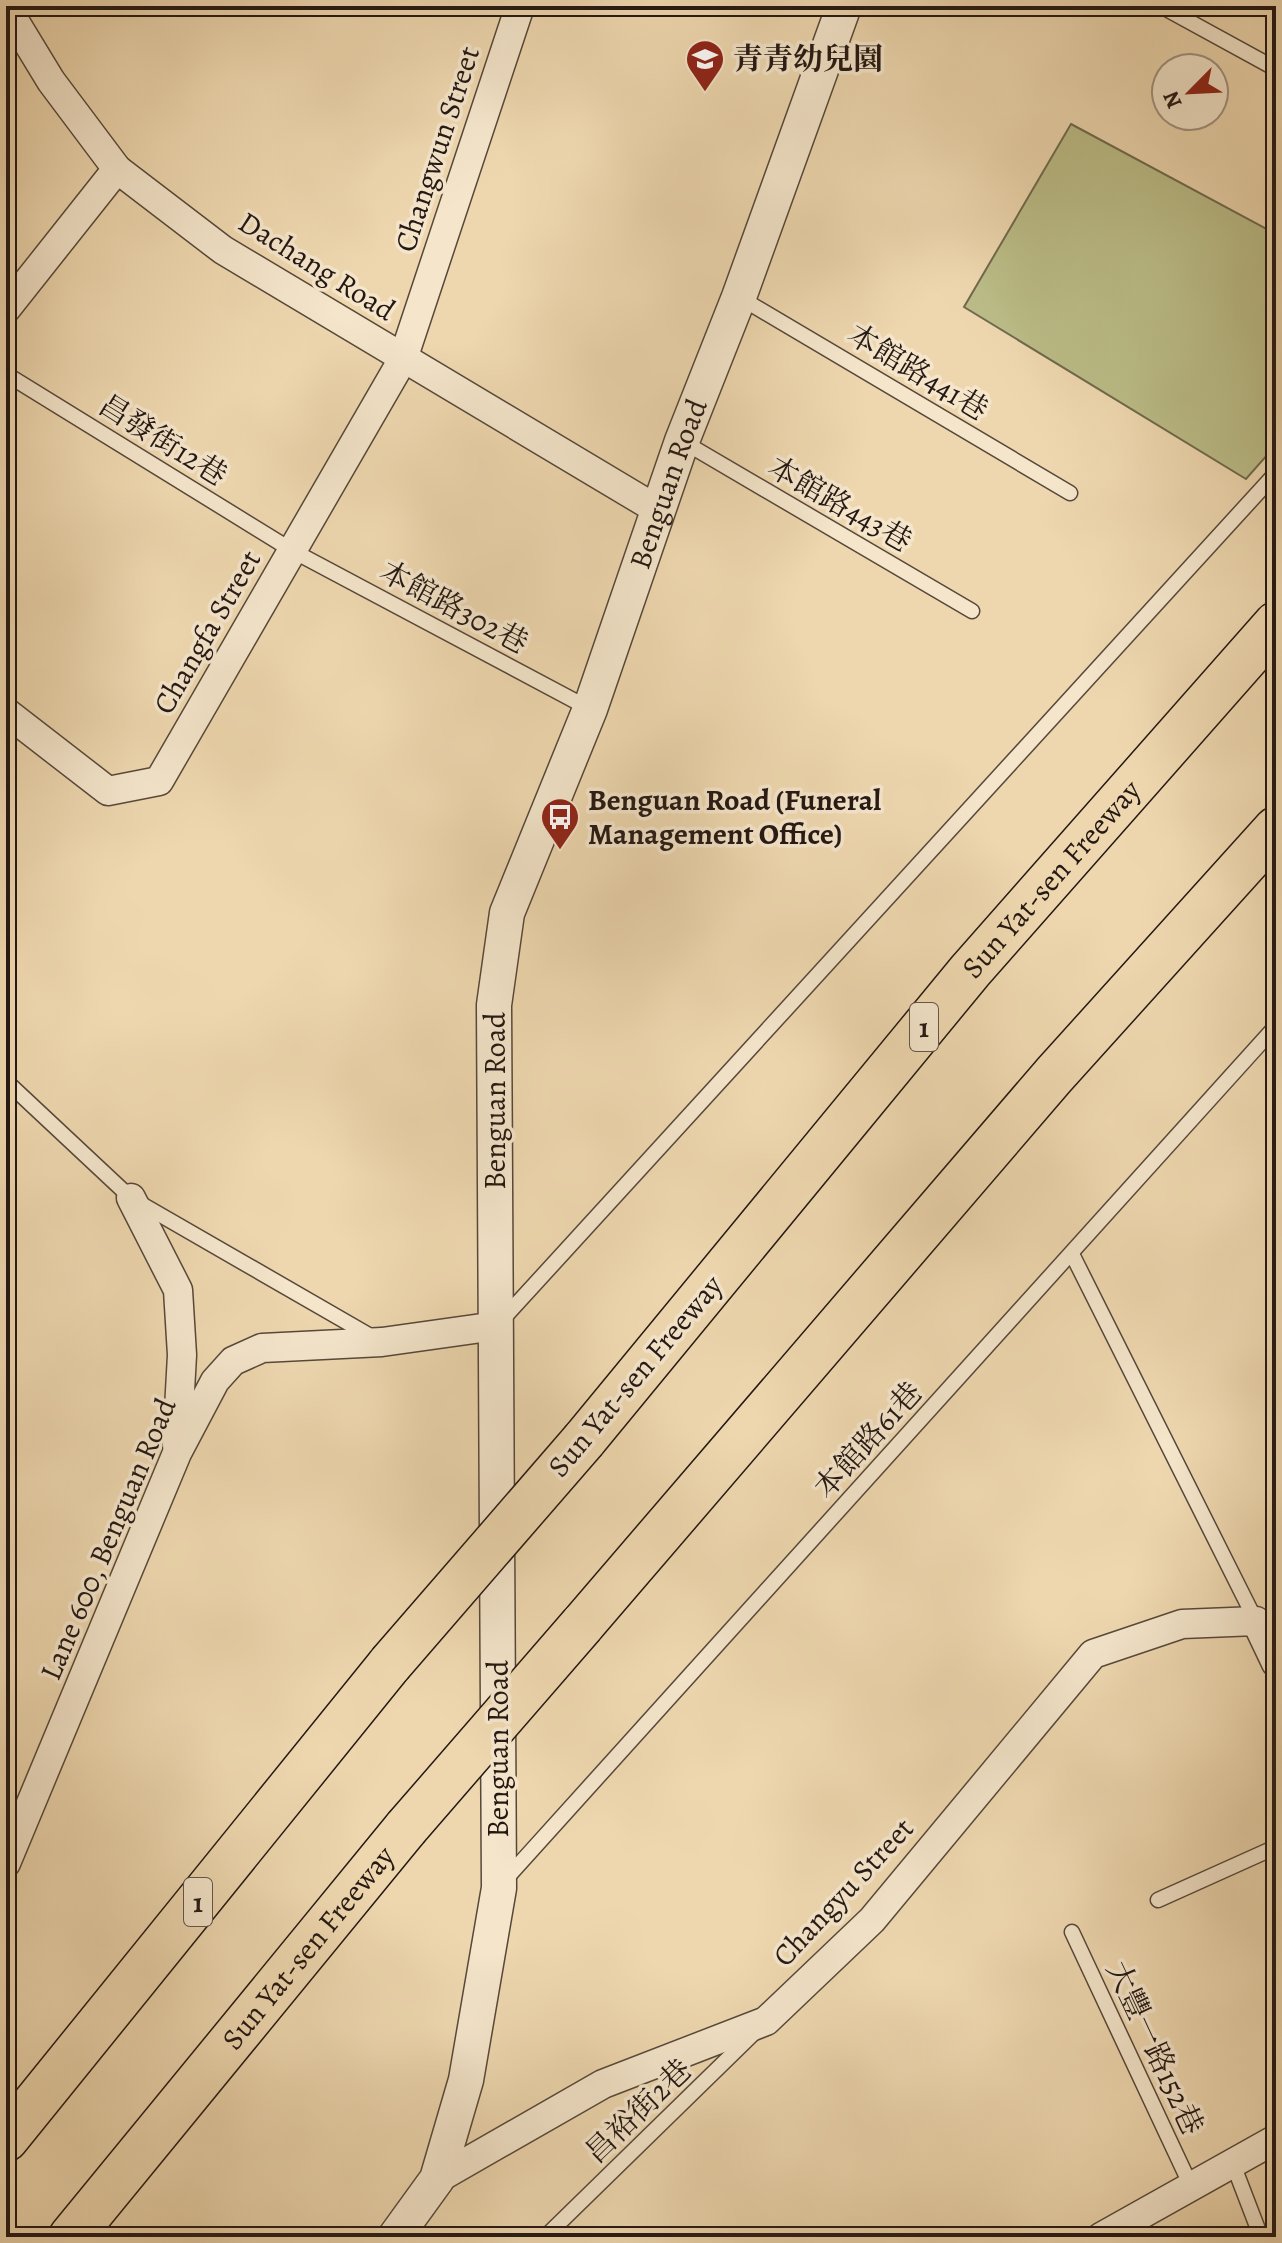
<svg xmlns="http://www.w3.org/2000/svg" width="1282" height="2243" viewBox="0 0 1282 2243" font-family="Alegreya,'Noto Serif TC',serif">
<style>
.green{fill:#bbbd88;stroke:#706a4e;stroke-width:2}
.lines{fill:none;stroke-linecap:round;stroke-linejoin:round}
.service-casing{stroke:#56483a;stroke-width:17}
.minor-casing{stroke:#56483a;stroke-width:31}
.tertiary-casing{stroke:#56483a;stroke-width:37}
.motorway-casing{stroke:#241813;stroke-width:47}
.service{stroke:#f4e5cb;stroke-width:14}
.minor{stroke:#f4e5cb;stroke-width:28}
.tertiary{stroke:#f4e5cb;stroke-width:34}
.motorway{stroke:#eed7af;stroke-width:44}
.motorway-bridge-casing{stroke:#241813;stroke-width:47;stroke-linecap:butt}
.motorway-bridge{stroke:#eed7af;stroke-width:44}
.labels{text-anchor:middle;stroke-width:7;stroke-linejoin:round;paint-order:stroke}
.shield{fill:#f4e5cb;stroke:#62564a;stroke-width:2}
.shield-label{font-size:28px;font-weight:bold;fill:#241813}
.poi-label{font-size:30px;font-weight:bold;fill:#241813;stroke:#f4e5cb;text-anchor:start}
.street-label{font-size:30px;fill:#241813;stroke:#f4e5cb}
</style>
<rect width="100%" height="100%" fill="#eed7af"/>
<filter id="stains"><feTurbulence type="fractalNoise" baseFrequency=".0025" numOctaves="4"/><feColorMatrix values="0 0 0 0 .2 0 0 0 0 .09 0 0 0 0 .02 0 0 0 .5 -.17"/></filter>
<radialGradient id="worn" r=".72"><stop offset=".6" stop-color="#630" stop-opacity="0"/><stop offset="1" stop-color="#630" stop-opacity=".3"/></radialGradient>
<polygon class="green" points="1071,124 1276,234 1276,445 1246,479 964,307"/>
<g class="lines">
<defs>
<g id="service">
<polyline points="1161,6 1276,69"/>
<polyline points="739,297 1070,493"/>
<polyline points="6,374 293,551 590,709"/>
<polyline points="682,441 972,611"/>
<polyline points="6,1081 131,1198 374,1338"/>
<polyline points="1072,1254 1256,1621"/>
<polyline points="502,1320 1276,473"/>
<polyline points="504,1881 1276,1026"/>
<polyline points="1158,1900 1276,1847"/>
<polyline points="1072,1932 1191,2186"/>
<polyline points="1233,2164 1261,2237"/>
<polyline points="545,2237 754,2033"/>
</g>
<g id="minor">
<polyline points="6,7 51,81 117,169 223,250 658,510"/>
<polyline points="6,309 117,169"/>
<polyline points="6,712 108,791 159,781 403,359 520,6"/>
<polyline points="131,1198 178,1290 182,1355 177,1445"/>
<polyline points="6,1863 177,1453 215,1381 233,1361 262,1348 382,1342 496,1326"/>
<polyline points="437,2179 603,2084 766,2021 872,1920 1093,1654 1182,1624 1256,1621 1276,1663"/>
<polyline points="1101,2237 1276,2139"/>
</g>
<g id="tertiary">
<path id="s1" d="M395,2237l42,-58 29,-99 33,-192 -5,-883 13,-92 83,-204 92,-268 57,-144 105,-291"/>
</g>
<g id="motorway">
<path id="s2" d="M584,1440l386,-469 306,-347"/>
<polyline points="582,1625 1054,1075 1276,829"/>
<polyline points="6,2139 390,1664"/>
<path id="s3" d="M71,2237l335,-409"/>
</g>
</defs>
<use href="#service" class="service-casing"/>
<use href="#minor" class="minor-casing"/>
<use href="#tertiary" class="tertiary-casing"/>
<use href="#motorway" class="motorway-casing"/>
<use href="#service" class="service"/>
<use href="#minor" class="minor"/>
<use href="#tertiary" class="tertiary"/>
<use href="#motorway" class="motorway"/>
<defs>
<g id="motorway-bridge">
<polyline points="390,1664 584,1440"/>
<polyline points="406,1828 582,1625"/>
</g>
</defs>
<use href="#motorway-bridge" class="motorway-bridge-casing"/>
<use href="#motorway-bridge" class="motorway-bridge"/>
</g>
<defs>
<symbol id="school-pin" viewBox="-11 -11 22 30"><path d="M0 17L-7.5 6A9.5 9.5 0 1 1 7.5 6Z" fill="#8f2418" stroke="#f4e5cb"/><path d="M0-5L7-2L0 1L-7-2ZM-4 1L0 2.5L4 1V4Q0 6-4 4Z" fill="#fff"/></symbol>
<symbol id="bus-pin" viewBox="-11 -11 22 30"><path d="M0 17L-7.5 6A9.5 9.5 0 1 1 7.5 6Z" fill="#8f2418" stroke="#f4e5cb"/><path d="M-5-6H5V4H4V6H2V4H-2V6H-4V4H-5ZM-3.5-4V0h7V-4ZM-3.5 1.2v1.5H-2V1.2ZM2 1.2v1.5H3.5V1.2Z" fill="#fff"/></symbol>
</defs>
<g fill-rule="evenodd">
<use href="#school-pin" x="683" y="37" width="44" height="60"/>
<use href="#bus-pin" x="538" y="795" width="44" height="60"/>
</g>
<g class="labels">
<g class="shield">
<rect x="910" y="1003" width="28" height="48" rx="6"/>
<rect x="184" y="1878" width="28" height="48" rx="6"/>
</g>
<g class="shield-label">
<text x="924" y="1037">1</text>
<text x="198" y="1912">1</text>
</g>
<g class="poi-label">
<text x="733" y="69">青青幼兒園</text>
<text x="588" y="810">Benguan Road (Funeral<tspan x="588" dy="34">Management Office)</tspan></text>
</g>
<g class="street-label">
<text transform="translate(437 149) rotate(-72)" y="10">Changwun Street</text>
<text transform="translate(317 266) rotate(32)" y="10">Dachang Road</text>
<text transform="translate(918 372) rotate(31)" y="10">本館路441巷</text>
<text transform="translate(163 440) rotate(32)" y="10">昌發街12巷</text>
<text dy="10" stroke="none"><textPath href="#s1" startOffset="1804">Benguan Road</textPath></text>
<text transform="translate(840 504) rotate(30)" y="10">本館路443巷</text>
<text transform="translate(454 607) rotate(28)" y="10">本館路302巷</text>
<text transform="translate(207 632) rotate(-60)" y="10">Changfa Street</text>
<text dy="10" stroke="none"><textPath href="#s2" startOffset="730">Sun Yat-sen Freeway</textPath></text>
<text transform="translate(495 1101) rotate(-90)" y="10">Benguan Road</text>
<text transform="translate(635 1376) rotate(-50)" y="10">Sun Yat-sen Freeway</text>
<text transform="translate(868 1440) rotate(-48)" y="10">本館路61巷</text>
<text transform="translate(108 1539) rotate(-67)" y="10">Lane 600, Benguan Road</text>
<text transform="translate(498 1749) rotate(-90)" y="10">Benguan Road</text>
<text transform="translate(843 1892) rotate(-47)" y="10">Changyu Street</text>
<text dy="10" stroke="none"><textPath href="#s3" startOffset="374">Sun Yat-sen Freeway</textPath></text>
<text transform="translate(1155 2048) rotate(65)" y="10">大豐一路152巷</text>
<text transform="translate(638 2111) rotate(-44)" y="10">昌裕街2巷</text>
</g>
</g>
<rect width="1282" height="2243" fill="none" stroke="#eed7af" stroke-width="32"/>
<rect x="8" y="8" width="1266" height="2227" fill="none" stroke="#241813" stroke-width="4"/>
<rect x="16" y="16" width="1250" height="2211" fill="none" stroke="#241813" stroke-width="2"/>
<g transform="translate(1190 92) rotate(246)"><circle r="38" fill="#f4e5cb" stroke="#a19381" stroke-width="2"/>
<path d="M0-6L14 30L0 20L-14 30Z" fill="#8f2418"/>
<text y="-12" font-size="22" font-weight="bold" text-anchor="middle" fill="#241813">N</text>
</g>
<rect width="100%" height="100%" filter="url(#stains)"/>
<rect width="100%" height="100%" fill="url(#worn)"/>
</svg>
